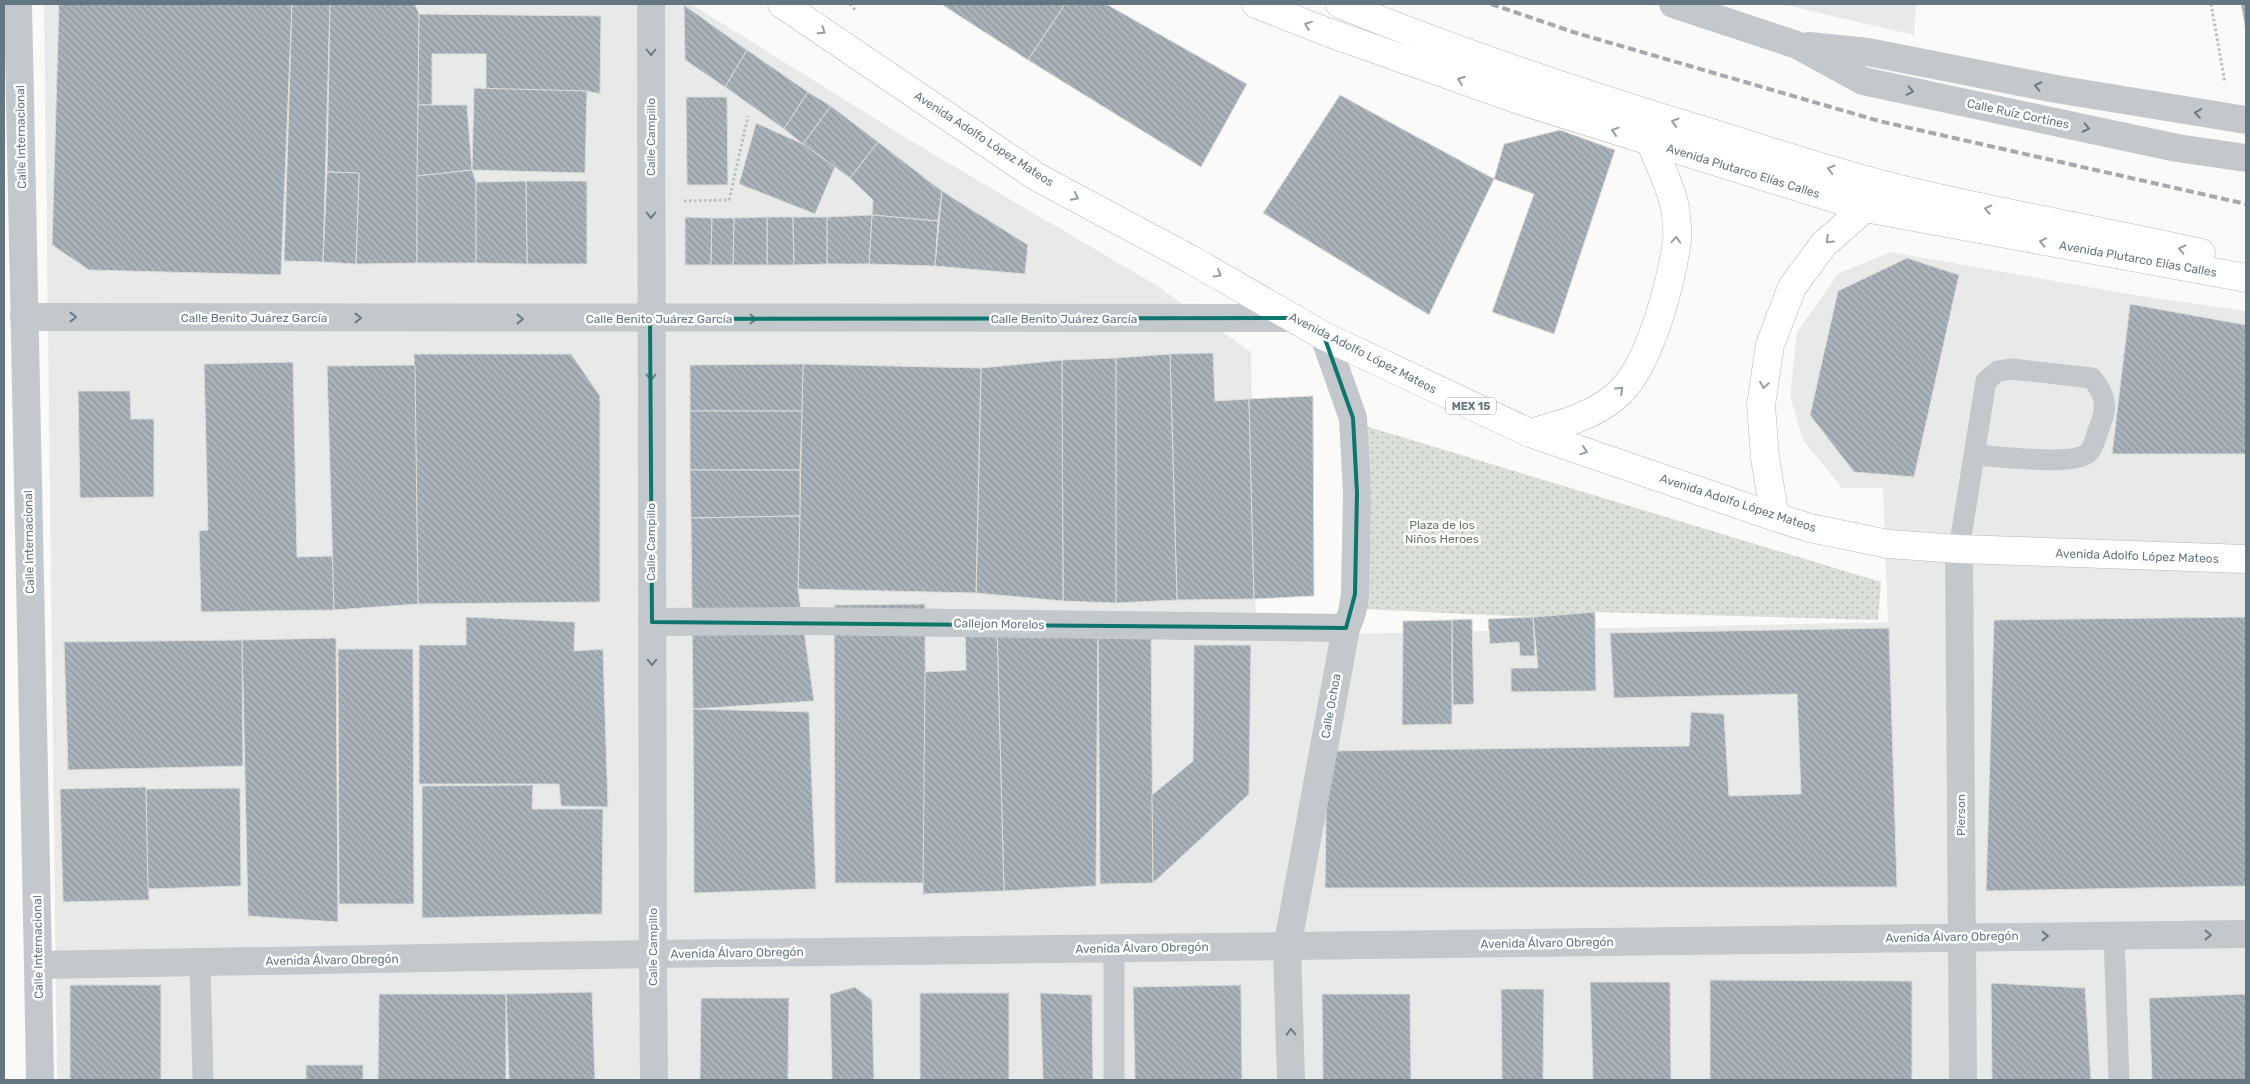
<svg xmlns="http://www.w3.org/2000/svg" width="2250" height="1084" viewBox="0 0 2250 1084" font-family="Rubik,sans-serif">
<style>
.built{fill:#e8e9e9}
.grass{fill:url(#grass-dots)}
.building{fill:url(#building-back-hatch);stroke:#dcdcda}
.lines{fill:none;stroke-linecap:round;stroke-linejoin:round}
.trunk-casing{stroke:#b4b9bd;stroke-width:29}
.path{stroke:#bbbfc2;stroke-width:3;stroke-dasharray:2.5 2.5;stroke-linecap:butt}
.service{stroke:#c3c8cc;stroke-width:21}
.pedestrian{stroke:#c3c8cc;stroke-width:28}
.minor{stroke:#c3c8cc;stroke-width:28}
.tertiary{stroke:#c3c8cc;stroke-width:28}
.trunk{stroke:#fff;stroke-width:28}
.rail{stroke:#a2aab0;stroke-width:4;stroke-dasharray:8 4;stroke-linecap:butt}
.oneway{stroke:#939fa8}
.oneway2{stroke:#6a7a87}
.marked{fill:none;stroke:#0f766e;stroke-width:4;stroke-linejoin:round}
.labels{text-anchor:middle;stroke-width:5;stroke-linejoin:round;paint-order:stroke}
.shield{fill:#fff;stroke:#939fa8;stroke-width:1}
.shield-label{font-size:11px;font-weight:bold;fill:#657683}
.street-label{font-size:12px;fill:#657683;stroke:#fff}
.park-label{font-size:12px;fill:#687a64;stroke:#fff}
</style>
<defs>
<pattern id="grass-dots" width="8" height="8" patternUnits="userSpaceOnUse" patternTransform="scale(1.25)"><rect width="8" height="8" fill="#dadfd7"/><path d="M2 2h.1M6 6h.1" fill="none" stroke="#b4b9b4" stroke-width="1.8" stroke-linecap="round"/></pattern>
<pattern id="building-back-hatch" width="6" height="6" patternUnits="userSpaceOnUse" patternTransform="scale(1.25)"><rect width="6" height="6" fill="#aab3b9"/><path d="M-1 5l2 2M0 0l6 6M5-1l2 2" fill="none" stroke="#8e969c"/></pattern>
</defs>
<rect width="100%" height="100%" fill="#fafaf8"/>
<g class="built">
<polygon points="44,4 677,4 680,6 681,4 691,4 916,144 1156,285 1251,352 1256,636 1888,622 1883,488 1842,488 1803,440 1790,396 1797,332 1839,273 1891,252 2140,296 2246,311 2246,1080 57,1080"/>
<polygon points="1781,4 1916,4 1914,35"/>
</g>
<polygon class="grass" points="1362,425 1881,582 1878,620 1595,612 1533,617 1363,609"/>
<g class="building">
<polygon points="59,4 292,4 281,275 89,270 52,245"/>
<polygon points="292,4 330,4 323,262 284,261"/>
<polygon points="330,4 415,4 419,14 417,263 356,264 359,173 327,172"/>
<polygon points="941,4 1065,4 1028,60"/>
<polygon points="1065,4 1106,4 1247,84 1201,167 1028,60"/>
<polygon points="2241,4 2246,4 2246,32"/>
<polygon points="684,5 747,50 725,87 685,60"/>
<polygon points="419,14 601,16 600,94 587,91 486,92 486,54 432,54 432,105 418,105"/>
<polygon points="747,50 808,92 784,129 725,87"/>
<polygon points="474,88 587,91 585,173 472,170"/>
<polygon points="808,92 831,106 803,144 784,129"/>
<polygon points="1340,95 1494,179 1429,315 1263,213"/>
<polygon points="686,97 727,97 728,185 687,185"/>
<polygon points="418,105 467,105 472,170 417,176"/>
<polygon points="831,106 878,142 850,178 803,144"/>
<polygon points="756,123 803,144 835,167 815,214 739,184"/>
<polygon points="1560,130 1615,150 1554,334 1492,312 1534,194 1494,179 1504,144"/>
<polygon points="878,142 942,191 938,221 872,215 873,200 850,178"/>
<polygon points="472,170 476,182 476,263 417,263 417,176"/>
<polygon points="327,172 359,173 356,264 323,262"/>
<polygon points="526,181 587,181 587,264 527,264"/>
<polygon points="526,181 527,264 476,263 476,182"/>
<polygon points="942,191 1028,245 1025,274 935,266"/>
<polygon points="872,215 938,221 935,266 869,264"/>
<polygon points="872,215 869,264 827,264 827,217"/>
<polygon points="685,217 712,218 711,265 685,265"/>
<polygon points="767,217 793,217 794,265 767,265"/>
<polygon points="767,217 767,265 733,265 734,218"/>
<polygon points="793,217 827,217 827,264 794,265"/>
<polygon points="712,218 734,218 733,265 711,265"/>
<polygon points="1907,258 1959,275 1914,477 1854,472 1810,415 1838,291"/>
<polygon points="2130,304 2246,325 2246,454 2112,454"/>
<polygon points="1213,353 1215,401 1249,399 1254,599 1177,600 1170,354"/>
<polygon points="414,354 571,354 600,396 600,602 418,604"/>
<polygon points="1170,354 1177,600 1116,603 1116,358"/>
<polygon points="1116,358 1116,603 1063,601 1062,360"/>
<polygon points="1062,360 1063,601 976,593 981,368"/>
<polygon points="293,362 297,557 333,556 334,610 201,612 199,531 208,530 204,364"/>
<polygon points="803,364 981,368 976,593 798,589"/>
<polygon points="803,364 802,411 690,411 690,365"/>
<polygon points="415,365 418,604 334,610 327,366"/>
<polygon points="78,391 130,391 131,419 154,419 154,497 80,498"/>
<polygon points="1313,396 1314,596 1254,599 1249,399"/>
<polygon points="690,411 802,411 800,470 690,470"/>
<polygon points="690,470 800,470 800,516 691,518"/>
<polygon points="800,516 798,589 814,701 693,709 691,518"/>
<polygon points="925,604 926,883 835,883 834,605"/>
<polygon points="1595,612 1596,691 1511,692 1511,668 1538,668 1533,617"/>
<polygon points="466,617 575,622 574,651 603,649 608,807 561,806 559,784 419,784 419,645 466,645"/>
<polygon points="1533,617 1535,656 1520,656 1519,642 1490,644 1488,619"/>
<polygon points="2246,617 2246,886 1986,891 1994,620"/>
<polygon points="1151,619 1153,883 1100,884 1098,620"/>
<polygon points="1472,619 1474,704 1453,705 1452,620"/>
<polygon points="1098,620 1096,886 1004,891 997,628"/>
<polygon points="1452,620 1452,724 1402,725 1403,621"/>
<polygon points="997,628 1004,891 923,894 925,672 966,670 965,629"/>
<polygon points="1889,628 1897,887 1325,888 1327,751 1689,746 1691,712 1724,714 1729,796 1801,794 1797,694 1614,698 1610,633"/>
<polygon points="336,638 338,922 248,916 242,640"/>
<polygon points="242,640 243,766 68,770 64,642"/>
<polygon points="1194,645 1251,645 1249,794 1153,883 1152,795 1193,761"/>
<polygon points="338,649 413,649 414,904 339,904"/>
<polygon points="693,709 809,712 816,889 694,893"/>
<polygon points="533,785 532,809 603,809 602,914 422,918 422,786"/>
<polygon points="146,787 149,900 63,902 60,789"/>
<polygon points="240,788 241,886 148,889 146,789"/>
<polygon points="1710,980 1912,981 1912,1080 1710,1080"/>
<polygon points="1590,982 1670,982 1671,1080 1593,1080"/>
<polygon points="1991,983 2085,988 2091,1080 1992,1080"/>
<rect x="70" y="985" width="91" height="95"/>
<polygon points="1241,985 1242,1080 1135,1080 1133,987"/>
<polygon points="855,987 872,1000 874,1080 832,1080 830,994"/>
<polygon points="1501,989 1544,989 1543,1080 1502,1080"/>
<polygon points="592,992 595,1080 509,1080 506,994"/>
<rect x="920" y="993" width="89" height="87"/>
<polygon points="1040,993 1092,995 1093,1080 1043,1080"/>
<polygon points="379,994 506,994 506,1080 378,1080"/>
<polygon points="1322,994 1410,994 1411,1080 1323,1080"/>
<polygon points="2246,994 2246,1080 2152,1080 2149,998"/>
<polygon points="701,998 789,998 788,1080 700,1080"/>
<rect x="306" y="1065" width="57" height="15"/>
</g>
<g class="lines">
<defs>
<g id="trunk">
<polyline points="782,4 1037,177 1192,260 1324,336 1530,433 1775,517 1810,528 1888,544 1959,549 2246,559"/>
<polyline points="1256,4 1327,32 1525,102 1865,208 2246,278"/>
<path d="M1340,4c122,50 248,92 375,130 60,19 120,39 181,54 101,25 204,42 305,65"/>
<path d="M1530,433c33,-9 72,-19 95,-46 27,-32 46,-104 52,-146 1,-11 -1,-27 -3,-38 -5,-20 -16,-41 -23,-60"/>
<polyline points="1775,517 1765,458 1761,405 1770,345 1792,287 1824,244 1865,208"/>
</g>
</defs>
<use href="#trunk" class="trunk-casing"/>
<g class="path">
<polyline points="850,4 856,11"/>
<polyline points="2211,4 2225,83"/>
<polyline points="684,201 729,200 748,116"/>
</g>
<g class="service">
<path d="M1959,549l27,-168 12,-10 14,-2 80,9c12,15 16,27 9,45 -4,8 -6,23 -12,29 -13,15 -94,4 -115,3"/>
<polyline points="2114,935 2119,1080"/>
<polyline points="200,962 203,1080"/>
<polyline points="1114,1080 1114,948"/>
</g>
<g class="pedestrian">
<polyline points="652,622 803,621 1346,628"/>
<polyline points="1287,948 1346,628 1352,613 1355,594 1357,493 1353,418 1324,336"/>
</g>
<g class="minor">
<polyline points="18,4 38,965"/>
<polyline points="24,317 1294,318"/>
<polyline points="1959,549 1963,1080"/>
<polyline points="1287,948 1291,1080"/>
<polyline points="653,954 654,1080"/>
</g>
<g class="tertiary">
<polyline points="651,4 653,954"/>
<polyline points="1673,4 1797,45 1863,81 2177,148 2246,158"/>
<polyline points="1809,46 1868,52 2056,89 2246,120"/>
<polyline points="40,1080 38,965 653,954 2246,934"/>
</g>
<use href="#trunk" class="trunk"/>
<polyline class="rail" points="1491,4 1573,32 1879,121 2246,204"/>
</g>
<defs><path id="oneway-chevron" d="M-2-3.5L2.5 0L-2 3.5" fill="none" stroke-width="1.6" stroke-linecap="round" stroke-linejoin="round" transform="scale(1.25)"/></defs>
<g class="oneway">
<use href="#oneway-chevron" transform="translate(1308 25) rotate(-158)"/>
<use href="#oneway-chevron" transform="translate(822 31) rotate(34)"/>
<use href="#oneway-chevron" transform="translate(1461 80) rotate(-160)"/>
<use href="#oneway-chevron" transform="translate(1675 122) rotate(-163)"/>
<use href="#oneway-chevron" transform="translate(1615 131) rotate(-162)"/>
<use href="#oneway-chevron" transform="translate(1831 169) rotate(-164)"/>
<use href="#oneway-chevron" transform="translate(1075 197) rotate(28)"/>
<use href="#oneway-chevron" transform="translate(1988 209) rotate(-167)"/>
<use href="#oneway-chevron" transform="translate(1676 240) rotate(-86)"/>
<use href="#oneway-chevron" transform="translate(1829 240) rotate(137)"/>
<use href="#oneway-chevron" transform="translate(2043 242) rotate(-169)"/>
<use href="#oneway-chevron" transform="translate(2182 249) rotate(-167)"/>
<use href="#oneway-chevron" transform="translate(1218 274) rotate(30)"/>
<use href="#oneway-chevron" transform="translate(1764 385) rotate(99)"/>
<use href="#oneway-chevron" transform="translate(1620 390) rotate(-43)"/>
<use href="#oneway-chevron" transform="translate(1584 451) rotate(19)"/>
</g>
<g class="oneway2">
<use href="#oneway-chevron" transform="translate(651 52) rotate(90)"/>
<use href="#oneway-chevron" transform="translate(2038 86) rotate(-168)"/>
<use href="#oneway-chevron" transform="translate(1910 91) rotate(12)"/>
<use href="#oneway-chevron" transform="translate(2198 113) rotate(-171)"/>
<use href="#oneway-chevron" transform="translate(2086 128) rotate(12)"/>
<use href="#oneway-chevron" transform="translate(651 215) rotate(90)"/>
<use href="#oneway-chevron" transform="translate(73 317)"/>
<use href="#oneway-chevron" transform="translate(358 318)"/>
<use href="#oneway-chevron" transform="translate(520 319)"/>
<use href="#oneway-chevron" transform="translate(753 319)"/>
<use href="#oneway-chevron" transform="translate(651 377) rotate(90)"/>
<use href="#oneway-chevron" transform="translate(652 662) rotate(90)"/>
<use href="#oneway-chevron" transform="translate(2208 935)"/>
<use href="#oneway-chevron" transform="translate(2045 936)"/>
<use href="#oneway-chevron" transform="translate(1291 1032) rotate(-92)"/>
</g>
<path class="marked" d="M1294,318l30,18 29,82 4,75 -2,101 -9,34 -694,-6 -2,-303z"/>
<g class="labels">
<rect class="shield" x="1446" y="397.5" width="50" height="17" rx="4"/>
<g class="shield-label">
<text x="1471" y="410">MEX 15</text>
</g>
<g class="street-label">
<text transform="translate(2018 114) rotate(12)" y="4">Calle Ruíz Cortines</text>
<text transform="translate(21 137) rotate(-91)" y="4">Calle Internacional</text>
<text transform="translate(651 137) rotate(-90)" y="4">Calle Campillo</text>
<text transform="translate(984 139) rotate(33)" y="4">Avenida Adolfo López Mateos</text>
<text transform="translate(1743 171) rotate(17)" y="4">Avenida Plutarco Elías Calles</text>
<text transform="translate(2138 259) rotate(10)" y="4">Avenida Plutarco Elías Calles</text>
<text x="254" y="322">Calle Benito Juárez García</text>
<text x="659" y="323">Calle Benito Juárez García</text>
<text x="1064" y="323">Calle Benito Juárez García</text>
<text transform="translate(1363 353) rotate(27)" y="4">Avenida Adolfo López Mateos</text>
<text transform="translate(1738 503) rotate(18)" y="4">Avenida Adolfo López Mateos</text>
<text transform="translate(29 542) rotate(-91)" y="4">Calle Internacional</text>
<text transform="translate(651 542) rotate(-90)" y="4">Calle Campillo</text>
<text transform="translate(2137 556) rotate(2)" y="4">Avenida Adolfo López Mateos</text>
<text transform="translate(999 624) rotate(1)" y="4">Callejon Morelos</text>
<text transform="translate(1331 706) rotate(-80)" y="4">Calle Ochoa</text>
<text transform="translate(1961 815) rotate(-90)" y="4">Pierson</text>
<text transform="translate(1952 937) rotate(-1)" y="4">Avenida Álvaro Obregón</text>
<text transform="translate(1547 943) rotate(-1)" y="4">Avenida Álvaro Obregón</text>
<text transform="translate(38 947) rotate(-91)" y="4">Calle Internacional</text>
<text transform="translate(653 947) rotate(-90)" y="4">Calle Campillo</text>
<text transform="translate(1142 948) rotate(-1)" y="4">Avenida Álvaro Obregón</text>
<text transform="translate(737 953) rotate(-1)" y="4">Avenida Álvaro Obregón</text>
<text transform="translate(332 960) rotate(-1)" y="4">Avenida Álvaro Obregón</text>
</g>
<g class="park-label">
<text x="1442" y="529">Plaza de los<tspan x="1442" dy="14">Niños Heroes</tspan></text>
</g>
</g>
<rect width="2250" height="1084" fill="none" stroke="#657683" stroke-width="10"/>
</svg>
